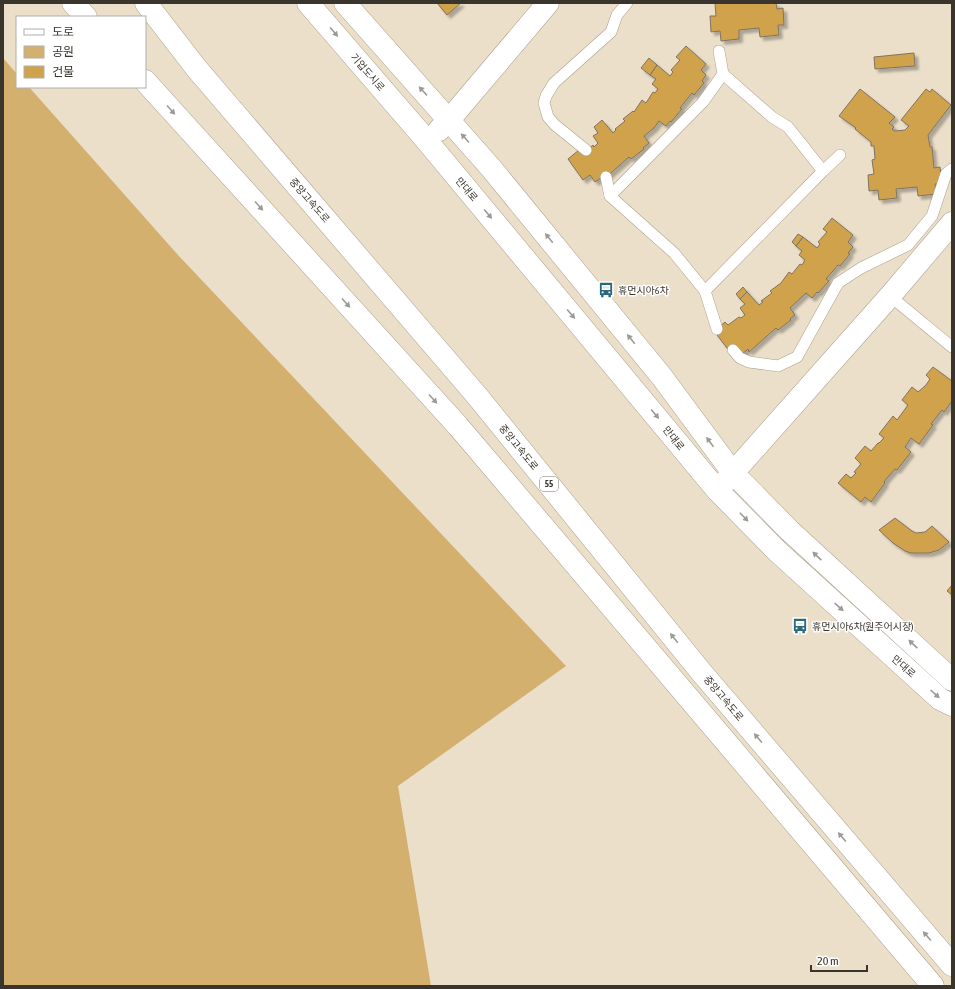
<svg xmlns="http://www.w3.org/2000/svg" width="955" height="989" viewBox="0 0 955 989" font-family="'Asap Condensed','Noto Sans KR',sans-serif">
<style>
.green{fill:#d4b06f}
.building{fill:#cfa24c;stroke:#7e7360;filter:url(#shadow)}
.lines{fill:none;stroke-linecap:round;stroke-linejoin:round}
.service-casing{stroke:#aba08c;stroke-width:12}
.tertiary-casing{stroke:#aba08c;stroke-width:23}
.motorway-casing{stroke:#aba08c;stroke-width:23}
.service{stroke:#fff;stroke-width:11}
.tertiary{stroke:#fff;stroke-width:22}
.motorway{stroke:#fff;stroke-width:22}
.oneway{fill:#9c9a96}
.labels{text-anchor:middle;stroke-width:3;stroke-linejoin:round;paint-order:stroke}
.shield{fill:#fff;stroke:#74716b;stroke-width:1}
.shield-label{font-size:9px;font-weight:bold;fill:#39342c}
.street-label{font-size:10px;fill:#39342c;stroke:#fff}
.poi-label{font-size:10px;fill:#39342c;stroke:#fff;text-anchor:start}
</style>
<defs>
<filter id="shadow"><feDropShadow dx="3.5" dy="3.5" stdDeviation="1" flood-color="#0004"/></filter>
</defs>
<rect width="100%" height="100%" fill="#ebdfca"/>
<polygon class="green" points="3,58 17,74 17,87 29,87 178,255 566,666 398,786 431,986 3,986"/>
<g class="building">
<polygon points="437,3 461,3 447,15"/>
<polygon points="715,3 776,3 777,9 783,8 784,25 778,25 779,35 760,37 759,28 739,30 739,39 721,41 720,31 711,32 710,16 716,16"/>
<polygon points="686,46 706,64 701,70 706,75 702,81 704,83 694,95 692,93 680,108 682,109 671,122 670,121 666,126 659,121 654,128 644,136 649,143 643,148 644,149 631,159 629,157 603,180 601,178 595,182 590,175 583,180 568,159 579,150 582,154 593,145 594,147 598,143 593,136 598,133 594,127 602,120 613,133 616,130 615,129 625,121 623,119 633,111 634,112 642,100 646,103 653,92 655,93 658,89 652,84 656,79 650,75 657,65 670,76 673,72 671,70 680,60 676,57"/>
<polygon points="914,53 915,66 875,69 874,57"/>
<polygon points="649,58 657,65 650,75 641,68"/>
<polygon points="860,89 895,117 889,123 894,127 892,129 895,131 905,130 909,126 901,120 926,89 930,92 932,89 951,105 928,135 930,147 932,147 934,168 940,167 942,183 935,184 936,194 918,196 917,187 896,189 897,198 879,200 878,190 869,191 868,175 874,174 872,160 875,159 874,146 871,146 871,142 855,129 856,128 839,116"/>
<polygon points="832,218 853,235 848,242 853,247 848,253 850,254 840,266 838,265 826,279 829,281 818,293 817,292 812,298 806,293 790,308 795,315 790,319 791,320 778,330 776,328 749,352 748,349 742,354 730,352 714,331 725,322 728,325 739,317 741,318 745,315 740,308 745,304 740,299 747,292 759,305 763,302 761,301 772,293 770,291 781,283 789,272 792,274 800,264 802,265 805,260 799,255 802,251 796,246 803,237 817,248 820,244 818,242 827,232 823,229"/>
<polygon points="798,234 803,237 796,246 792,242"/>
<polygon points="743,287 747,292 740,299 736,294"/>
<polygon points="933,367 952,381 952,401 944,412 942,410 931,424 933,425 919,444 911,438 905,447 911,452 897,470 895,469 887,478 884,482 885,483 871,502 865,497 861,502 838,483 846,474 851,478 856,473 854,472 861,464 855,458 865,446 871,451 878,443 879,443 884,438 879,434 893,416 897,420 908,405 902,400 912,387 918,392 926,385 930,379 926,375"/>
<polygon points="895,518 912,531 916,533 925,532 932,526 949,542 939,550 929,553 911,553 905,551 893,543 879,530"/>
<polygon points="952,585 952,595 947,591"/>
</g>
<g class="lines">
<defs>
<g id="service">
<polyline points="723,74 772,117 788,127 823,171"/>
<polyline points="586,150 555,125 548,117 544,103 546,96 554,83 611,32 617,15 627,3"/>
<polyline points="606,177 610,196 674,253 705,291 717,329"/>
<polyline points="610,196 703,102 723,74 719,51"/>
<polyline points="705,291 823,171 840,155"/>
<polyline points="890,296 952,347"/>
<polyline points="733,350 740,358 749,362 778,366 797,357 838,283 861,268 908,245 932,216 946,174 952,169"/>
</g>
<g id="tertiary">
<polyline points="308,3 427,141 717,490 777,551 940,699 952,705"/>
<polyline points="345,3 491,168 662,377 733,473 790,531 952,680"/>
<polyline points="439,130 449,120 548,3"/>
<polyline points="723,484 890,296 952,223"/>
</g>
<g id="motorway">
<polyline points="73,3 86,17"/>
<polyline points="146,3 197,69 478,397 702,673 952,965"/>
<polyline points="145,81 458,426 933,986"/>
</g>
</defs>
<use href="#service" class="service-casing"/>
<use href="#tertiary" class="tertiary-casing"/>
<use href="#motorway" class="motorway-casing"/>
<use href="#service" class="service"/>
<use href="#tertiary" class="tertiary"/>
<use href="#motorway" class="motorway"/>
</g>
<defs><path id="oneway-solid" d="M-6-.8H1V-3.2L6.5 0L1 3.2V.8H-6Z"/></defs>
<g class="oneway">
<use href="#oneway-solid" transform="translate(334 32) rotate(49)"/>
<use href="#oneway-solid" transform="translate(423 91) rotate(-132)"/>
<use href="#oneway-solid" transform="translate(171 110) rotate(48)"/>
<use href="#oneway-solid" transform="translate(465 138) rotate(-132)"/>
<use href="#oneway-solid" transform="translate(259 206) rotate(48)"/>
<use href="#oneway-solid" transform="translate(488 214) rotate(50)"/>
<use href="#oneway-solid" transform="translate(549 238) rotate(-129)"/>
<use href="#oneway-solid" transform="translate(346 303) rotate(48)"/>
<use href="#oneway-solid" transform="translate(571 314) rotate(50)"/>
<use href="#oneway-solid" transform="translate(631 339) rotate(-129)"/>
<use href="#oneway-solid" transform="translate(433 399) rotate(48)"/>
<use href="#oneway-solid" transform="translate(655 414) rotate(50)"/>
<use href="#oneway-solid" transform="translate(710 442) rotate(-126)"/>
<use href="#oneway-solid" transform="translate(744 517) rotate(46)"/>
<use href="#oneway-solid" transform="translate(817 556) rotate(-137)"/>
<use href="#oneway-solid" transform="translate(839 607) rotate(42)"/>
<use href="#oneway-solid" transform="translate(674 638) rotate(-129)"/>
<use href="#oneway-solid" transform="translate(913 644) rotate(-137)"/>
<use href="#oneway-solid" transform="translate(935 694) rotate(42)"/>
<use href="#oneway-solid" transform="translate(758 738) rotate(-130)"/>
<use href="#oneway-solid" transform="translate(842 837) rotate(-130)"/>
<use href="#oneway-solid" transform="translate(927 936) rotate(-131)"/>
</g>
<defs>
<symbol id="bus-bare" viewBox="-9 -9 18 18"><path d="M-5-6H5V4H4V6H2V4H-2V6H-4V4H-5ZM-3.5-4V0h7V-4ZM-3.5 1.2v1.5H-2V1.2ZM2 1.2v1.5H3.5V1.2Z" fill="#2a687e" stroke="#fff" stroke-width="2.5" paint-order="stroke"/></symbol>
</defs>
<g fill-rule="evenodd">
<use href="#bus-bare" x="595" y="279" width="22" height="22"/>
<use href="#bus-bare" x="789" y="615" width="22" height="22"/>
</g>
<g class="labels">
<rect class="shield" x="540" y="477" width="18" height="14" rx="3"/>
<g class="shield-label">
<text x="549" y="487">55</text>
</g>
<g class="street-label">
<text transform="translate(368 72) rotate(49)" y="4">기업도시로</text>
<text transform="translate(467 189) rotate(50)" y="4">만대로</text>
<text transform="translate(310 200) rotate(49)" y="4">중앙고속도로</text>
<text transform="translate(674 438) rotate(51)" y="4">만대로</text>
<text transform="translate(519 447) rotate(51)" y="4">중앙고속도로</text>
<text transform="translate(904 666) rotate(42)" y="4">만대로</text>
<text transform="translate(724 698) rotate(50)" y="4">중앙고속도로</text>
</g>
<g class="poi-label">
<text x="618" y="294">휴먼시아6차</text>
<text x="812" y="630">휴먼시아6차(원주어시장)</text>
</g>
</g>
<rect width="955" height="989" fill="none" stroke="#39342c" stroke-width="8"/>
<rect x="16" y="16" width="130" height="72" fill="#ffffff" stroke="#b0aeab"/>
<rect x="24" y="29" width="20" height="6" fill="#ffffff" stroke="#b0aeab"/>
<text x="52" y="36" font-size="12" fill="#39342c">도로</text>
<rect x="24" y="46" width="20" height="12" fill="#d4b06f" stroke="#b0aeab"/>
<text x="52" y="56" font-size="12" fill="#39342c">공원</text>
<rect x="24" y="66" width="20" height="12" fill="#cfa24c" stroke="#b0aeab"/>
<text x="52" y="76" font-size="12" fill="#39342c">건물</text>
<path d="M811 965v6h56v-6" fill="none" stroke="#39342c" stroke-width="2"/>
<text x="817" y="965" font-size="12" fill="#39342c" stroke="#ffffff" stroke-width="3" paint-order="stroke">20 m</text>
</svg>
